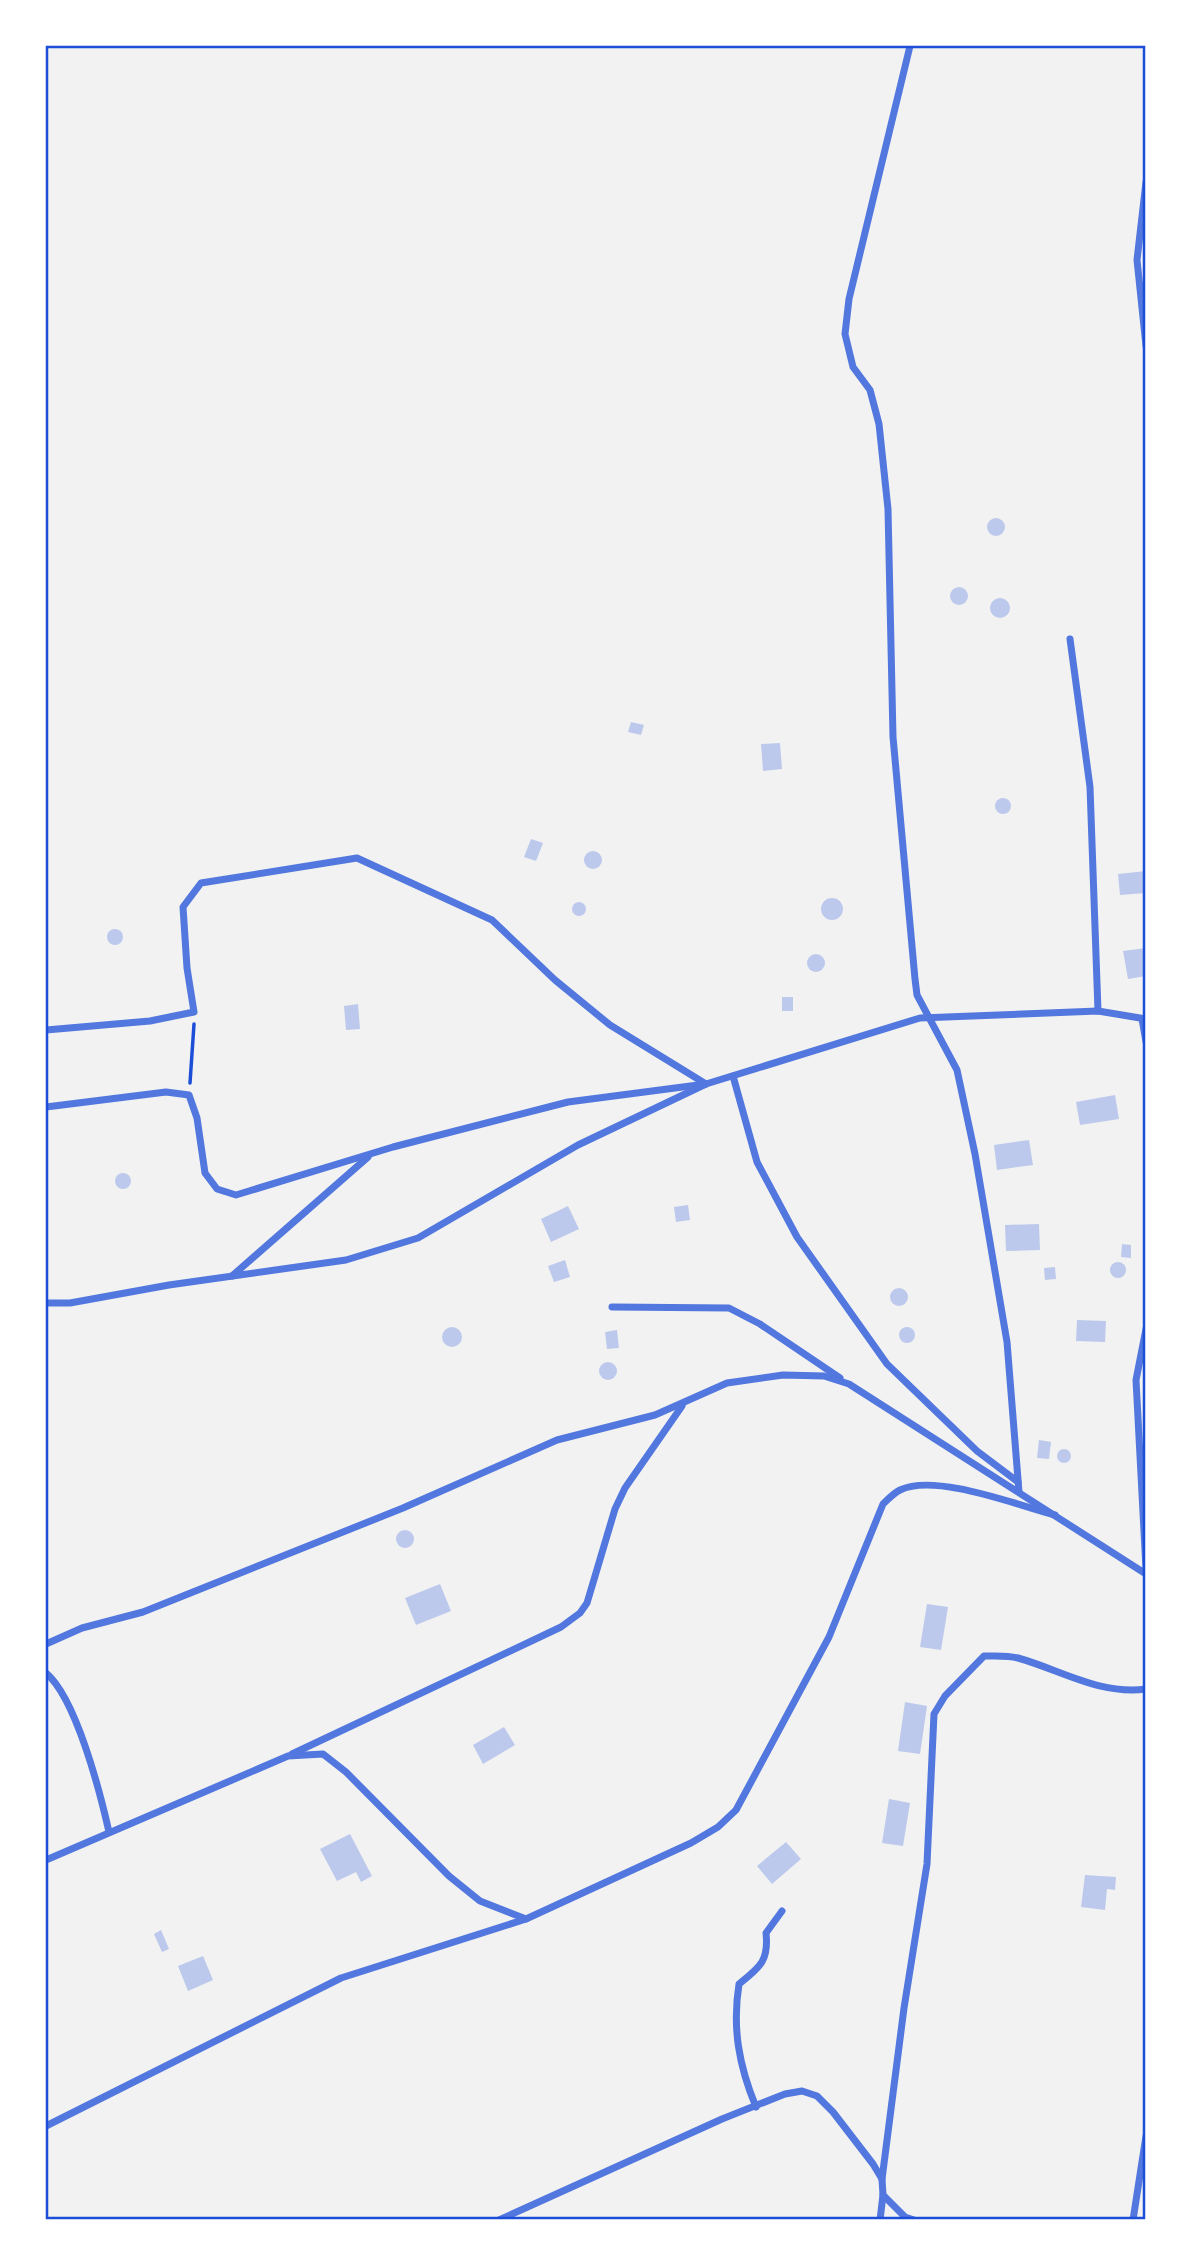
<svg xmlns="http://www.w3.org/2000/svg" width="1191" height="2265" viewBox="0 0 1191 2265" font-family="Poppins,sans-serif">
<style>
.building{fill:#bdc9ec}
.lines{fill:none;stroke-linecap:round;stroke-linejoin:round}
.path{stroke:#1d4ed8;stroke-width:3.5}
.minor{stroke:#5277de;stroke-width:7}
.neatline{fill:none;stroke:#1d4ed8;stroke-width:2.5}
</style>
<rect width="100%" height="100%" fill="#f2f2f2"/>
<g class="building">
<circle cx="996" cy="527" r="9"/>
<circle cx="959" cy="596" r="9"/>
<circle cx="1000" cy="608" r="10"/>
<polygon points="631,722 644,725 641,735 628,732"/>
<polygon points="780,743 782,769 763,771 761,744"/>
<circle cx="1003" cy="806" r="8"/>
<polygon points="531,839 543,843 536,861 524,857"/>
<circle cx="593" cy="860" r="9"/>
<polygon points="1146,871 1146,893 1120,895 1118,874"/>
<circle cx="832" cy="909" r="11"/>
<circle cx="579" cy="909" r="7"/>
<circle cx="115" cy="937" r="8"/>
<polygon points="1146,948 1146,976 1128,979 1123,951"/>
<circle cx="816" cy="963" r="9"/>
<rect x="782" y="997" width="11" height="14"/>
<polygon points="358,1004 360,1029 346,1030 344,1006"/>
<polygon points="1115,1095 1119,1119 1080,1125 1076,1102"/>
<polygon points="1029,1140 1033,1165 997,1170 994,1145"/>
<circle cx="123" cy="1181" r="8"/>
<polygon points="688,1205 690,1220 676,1222 674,1207"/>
<polygon points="568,1206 579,1229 551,1242 541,1219"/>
<polygon points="1039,1224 1040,1250 1006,1251 1005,1225"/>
<polygon points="1122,1244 1131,1245 1131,1258 1121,1257"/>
<polygon points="565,1260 570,1277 554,1282 548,1266"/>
<circle cx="1118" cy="1270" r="8"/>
<polygon points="1055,1267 1056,1279 1045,1280 1044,1268"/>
<circle cx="899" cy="1297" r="9"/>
<polygon points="1077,1320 1106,1321 1105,1342 1076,1341"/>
<circle cx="907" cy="1335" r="8"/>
<circle cx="452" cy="1337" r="10"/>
<polygon points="617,1330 619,1348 607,1349 605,1332"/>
<circle cx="608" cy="1371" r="9"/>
<polygon points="1039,1440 1051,1442 1049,1459 1037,1458"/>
<circle cx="1064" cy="1456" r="7"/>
<circle cx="405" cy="1539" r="9"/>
<polygon points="440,1584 451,1611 416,1625 405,1598"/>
<polygon points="927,1604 948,1607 941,1650 920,1647"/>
<polygon points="905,1702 927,1706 920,1754 898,1751"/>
<polygon points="504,1727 515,1745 483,1764 473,1745"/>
<polygon points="889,1799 910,1803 903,1846 882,1843"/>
<polygon points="350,1834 372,1876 361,1882 356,1872 337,1881 320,1849"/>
<polygon points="786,1842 801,1859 772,1884 757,1866"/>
<polygon points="1085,1875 1116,1877 1115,1890 1107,1889 1105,1910 1081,1907"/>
<polygon points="161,1930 169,1949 162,1952 154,1934"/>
<polygon points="203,1956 213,1980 188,1991 178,1966"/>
</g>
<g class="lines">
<polyline class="path" points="190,1083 194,1024"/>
<g class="minor">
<polyline points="910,46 849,299 845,334 853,367 870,390 879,424 888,509 893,737 915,979 917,995 957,1070 975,1154 1007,1342 1019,1492"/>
<polyline points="1146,182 1137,260 1146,346"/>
<polyline points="1070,639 1090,787 1098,1011"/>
<polyline points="1142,1019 1146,1042"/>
<polyline points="46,1030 150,1021 194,1012 187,968 183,907 201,883 357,858 492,920 555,980 610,1025 706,1084"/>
<polyline points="733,1076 757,1162 797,1237 887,1364 977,1451 1018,1482"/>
<polyline points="46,1107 166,1092 189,1095 197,1118 205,1173 217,1189 236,1195 393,1147 568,1102 698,1085"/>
<polyline points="232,1276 368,1157"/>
<polyline points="46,1303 70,1303 169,1285 346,1260 418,1238 578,1145 706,1084 920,1018 1098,1011 1146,1019"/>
<polyline points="612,1307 729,1308 760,1324 840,1378"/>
<polyline points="1146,1329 1136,1380 1146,1569"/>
<polyline points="46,1644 82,1628 143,1612 403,1508 557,1440 655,1415 727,1383 783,1375 824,1376 849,1384 1146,1574"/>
<path d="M46,1673c30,25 54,119 63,159"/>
<polyline points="292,1754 561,1627 580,1613 587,1603 615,1509 625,1488 682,1406"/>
<path d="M46,1860l242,-104 35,-2 23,18 103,104 31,25 46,18 165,-76 27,-16 18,-17 93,-173 54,-133c5,-5 11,-11 17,-14 35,-17 117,15 155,25"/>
<path d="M756,2107c-17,-41 -24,-79 -17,-123 21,-17 30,-23 27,-51l16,-22"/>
<polyline points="46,2126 341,1978 526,1919"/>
<path d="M882,2179l22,-171 23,-144 7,-150 11,-18 39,-40c11,0 23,-1 34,2 43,12 81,37 128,31"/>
<polyline points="499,2220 722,2119 785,2094 802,2091 817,2096 833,2112 873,2164 882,2179 883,2195 905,2217 914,2220"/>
<polyline points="880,2220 883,2195"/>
<polyline points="1133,2220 1146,2136"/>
</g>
</g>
<rect width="1191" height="2265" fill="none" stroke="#ffffff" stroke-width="94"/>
<rect x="47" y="47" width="1097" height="2171" class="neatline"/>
</svg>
